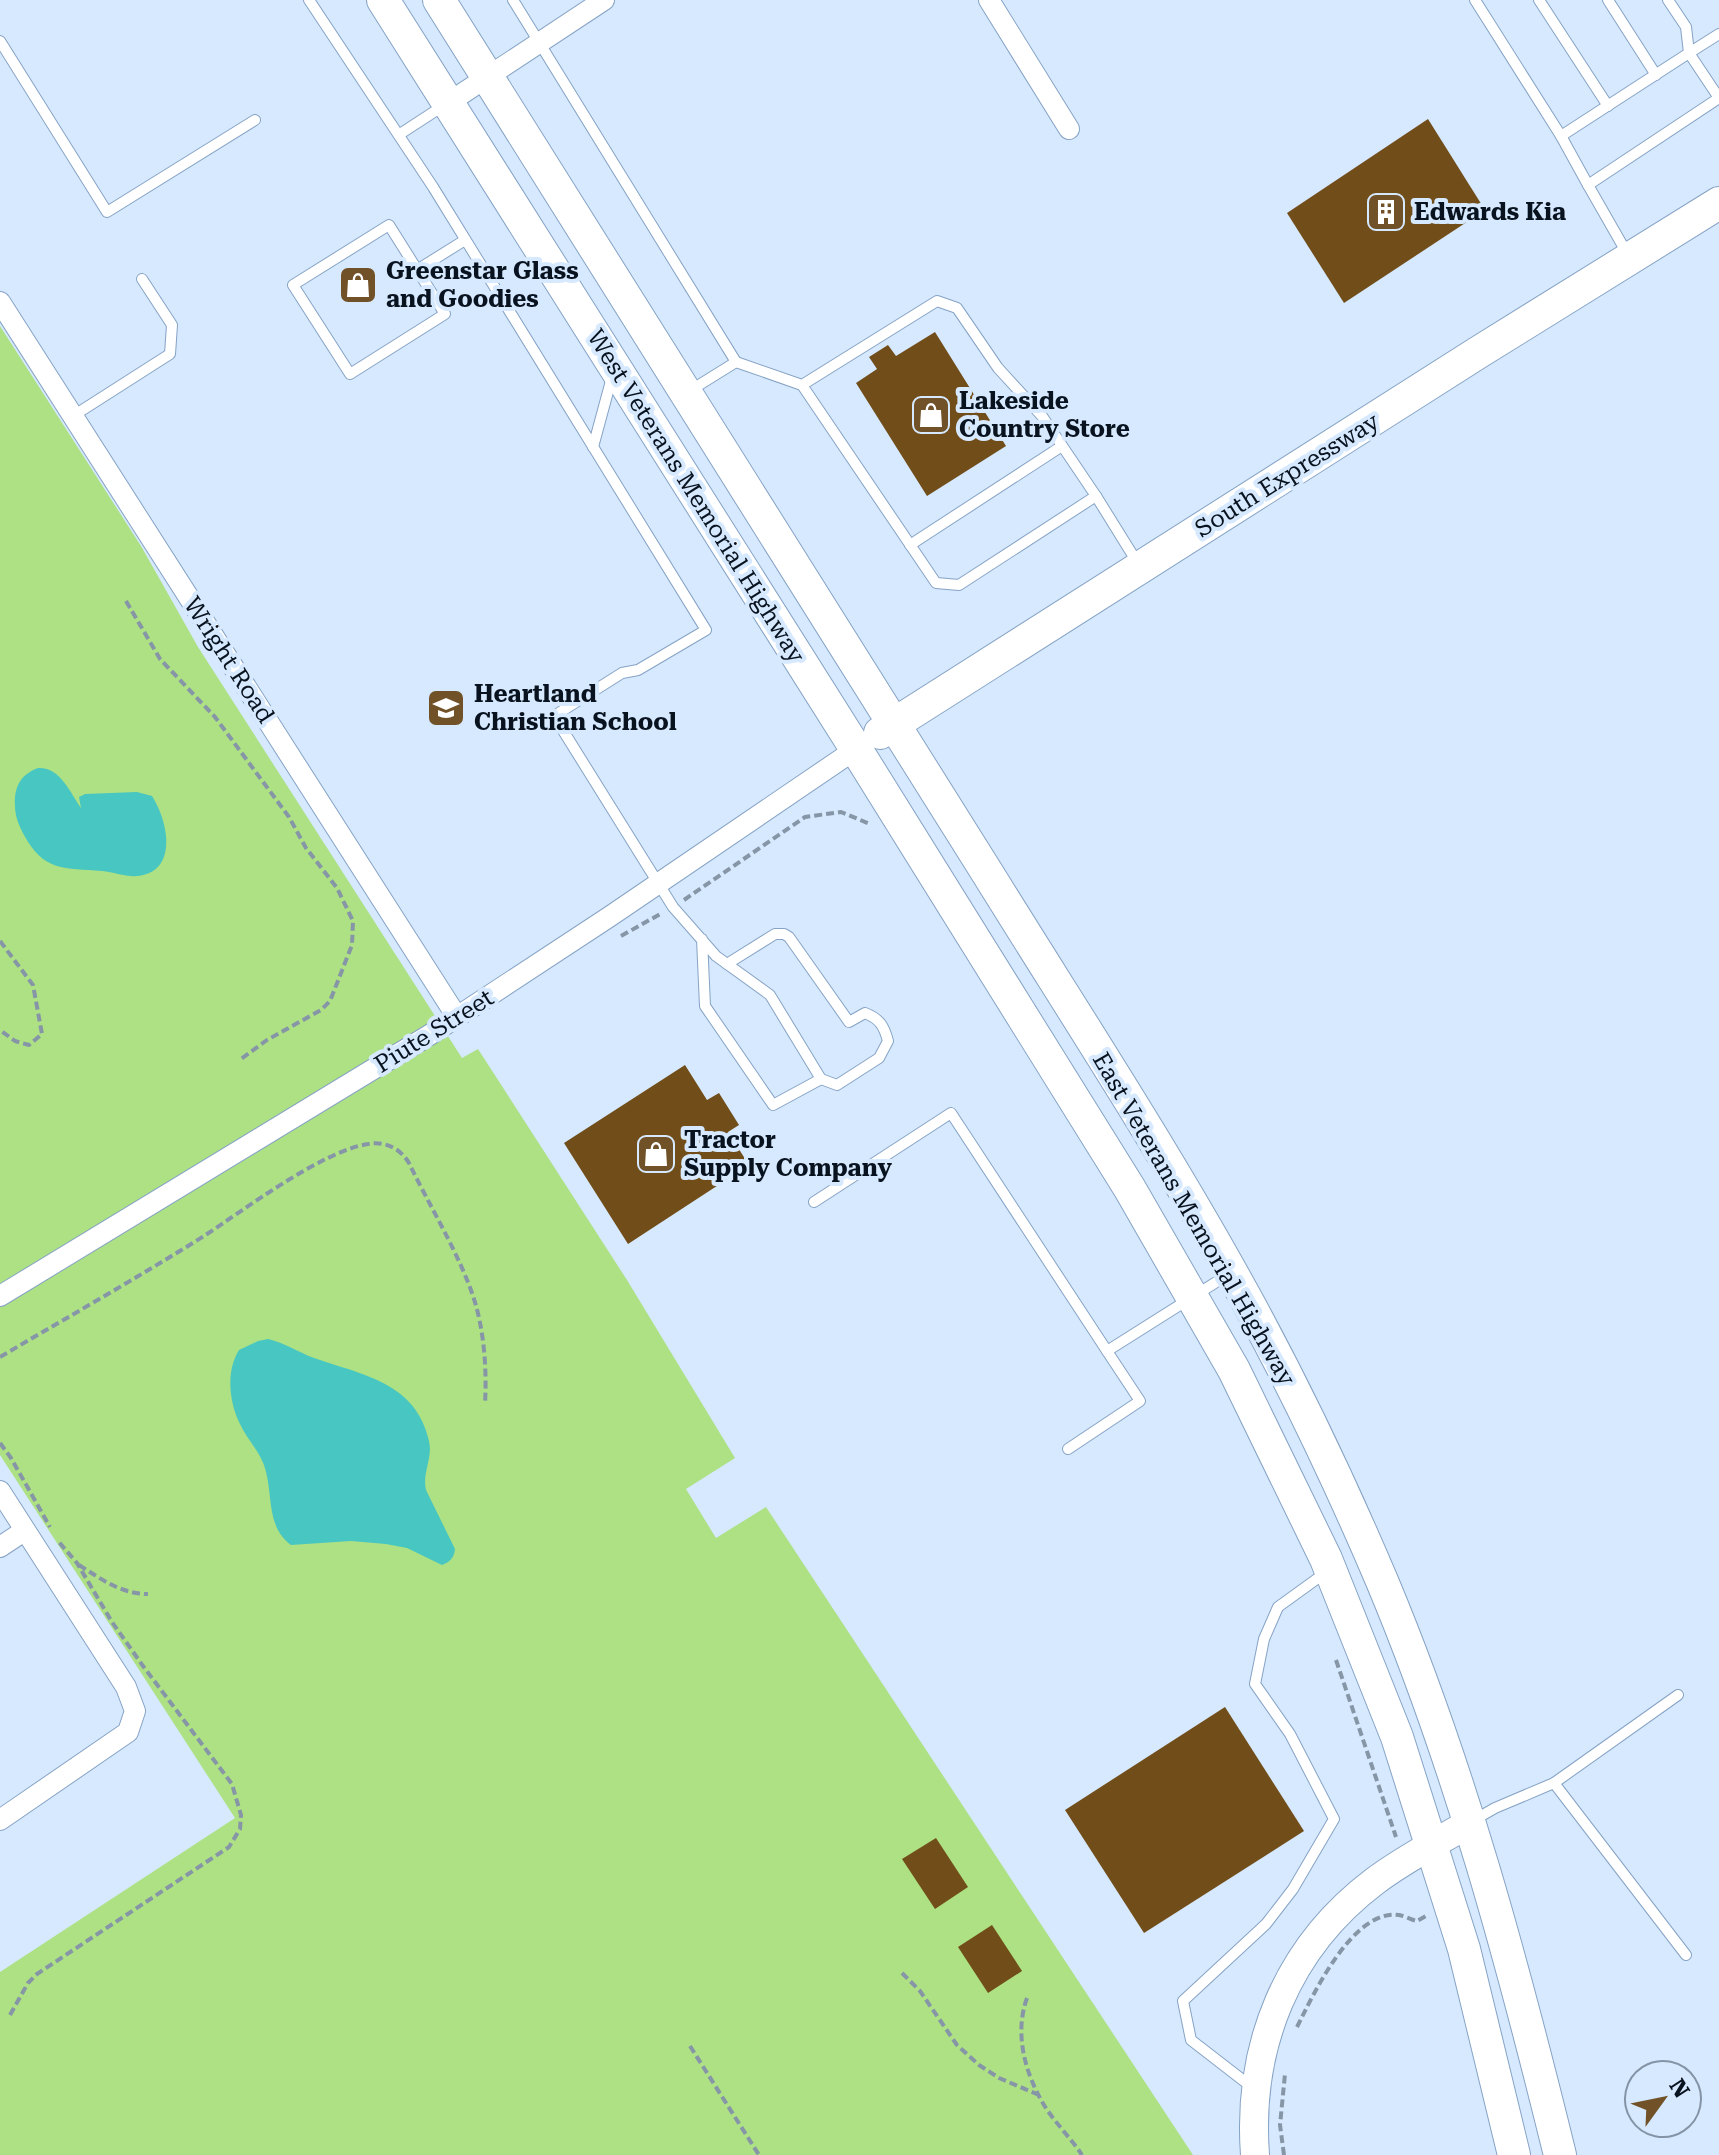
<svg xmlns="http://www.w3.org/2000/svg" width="1719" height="2155" viewBox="0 0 1719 2155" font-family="'Roboto Serif',serif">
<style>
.green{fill:#ade184}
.water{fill:#48c6c2}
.building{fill:#714d19}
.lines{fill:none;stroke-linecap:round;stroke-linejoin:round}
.lane-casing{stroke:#86a3c5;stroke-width:12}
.street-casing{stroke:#86a3c5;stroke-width:22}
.secondary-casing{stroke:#86a3c5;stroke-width:30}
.primary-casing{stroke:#86a3c5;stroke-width:34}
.path{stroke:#8696a7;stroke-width:4;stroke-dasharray:8 4;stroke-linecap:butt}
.lane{stroke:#fff;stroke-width:10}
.street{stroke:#fff;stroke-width:20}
.secondary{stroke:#fff;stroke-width:28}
.primary{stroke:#fff;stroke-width:32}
.labels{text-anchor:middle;stroke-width:8;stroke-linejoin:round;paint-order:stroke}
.poi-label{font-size:24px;font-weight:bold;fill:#09131f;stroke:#d6e9fe;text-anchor:start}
.street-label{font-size:24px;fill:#09131f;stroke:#d6e9fe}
</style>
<rect width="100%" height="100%" fill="#d6e9fe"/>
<polygon class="green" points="0,326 141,546 198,647 462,1058 478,1049 627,1280 735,1458 686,1489 716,1538 766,1507 1193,2155 0,2155 0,1972 235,1818 0,1455"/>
<g class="water">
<path d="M38,768c22,-1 32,24 43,40l-2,-11 6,-3 52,-2 15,4c16,25 27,75 -14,80 -13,1 -24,-4 -36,-5 -38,-3 -58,1 -78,-36 -5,-9 -9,-19 -9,-29 -1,-19 5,-31 23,-38z"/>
<path d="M268,1339c17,4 30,13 46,19 48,17 102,24 115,83 4,17 -7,32 -3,49l29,59c-1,9 -5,13 -13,16l-35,-17 -21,-4 -35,-3 -60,4c-26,-19 -17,-51 -27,-80 -6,-16 -18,-27 -25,-43 -10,-22 -13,-51 0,-72l19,-9z"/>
</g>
<g class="building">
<polygon points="1428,119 1485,210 1344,303 1287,213"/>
<polygon points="935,332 1006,446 927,496 856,383 877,369 869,357 888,345 896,356"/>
<polygon points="685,1065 707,1100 719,1093 739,1125 728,1132 749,1165 628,1244 564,1143"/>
<polygon points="1225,1707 1304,1831 1144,1933 1065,1810"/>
<polygon points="936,1838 968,1887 935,1909 902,1859"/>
<polygon points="992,1925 1022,1971 988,1993 958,1947"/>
</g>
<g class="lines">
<defs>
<g id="lane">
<polyline points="309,0 433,187 706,630 638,670 622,673 554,716 673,907 716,956 770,995 821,1079 773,1105 705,1006 702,939"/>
<polyline points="513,0 736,362 691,390"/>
<polyline points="1475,0 1561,136 1689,53 1719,98"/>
<polyline points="1539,0 1608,106"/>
<polyline points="1608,0 1656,75"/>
<polyline points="1668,0 1686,27 1689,53 1719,34"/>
<polyline points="0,41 107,212 255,120"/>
<polyline points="400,134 443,106"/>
<polyline points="1561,136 1588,185"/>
<polygon points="389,225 445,314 350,374 293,285"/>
<polyline points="1628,255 1588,185 1719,98"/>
<polyline points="417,270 465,240"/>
<polyline points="736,362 802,385 936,583 959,585 1096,496 1042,416 998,368 957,308 937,301 802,385"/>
<polyline points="73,416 170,354 172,325 142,279"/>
<polyline points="593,447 612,377"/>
<polyline points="1096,496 1137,562"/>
<polyline points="910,545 1062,446"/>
<path d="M727,964l48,-30h9l5,3 60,85 16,-9c15,6 19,13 23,28l-9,17 -42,27 -16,-6"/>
<polyline points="814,1202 951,1113 1107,1351 1229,1274"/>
<polyline points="1068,1449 1140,1401 1107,1351"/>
<polyline points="1554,1783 1686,1955"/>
<polyline points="1474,1820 1495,1808 1554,1783 1678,1695"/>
<polyline points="1253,2088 1191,2040 1183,2001 1266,1924 1293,1889 1334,1819 1290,1734 1255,1684 1264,1639 1278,1607 1325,1573"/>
</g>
<g id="street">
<polyline points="989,0 1069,129"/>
<polyline points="448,103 604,0"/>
<polyline points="0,302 457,1017"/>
<polyline points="0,1296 431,1034 609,917 856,749"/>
<polyline points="0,1491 126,1687 135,1711 128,1732 0,1820"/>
<polyline points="0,1547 24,1531"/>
</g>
<path id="secondary" d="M1255,2155c-8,-108 31,-207 120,-274 29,-22 63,-39 94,-58"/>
<g id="primary">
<polyline points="383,0 856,749 1130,1189 1234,1370 1326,1559 1397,1737 1464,1949 1514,2155"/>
<path d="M439,0c184,290 368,581 549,874 88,142 181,283 261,430 49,90 93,183 133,277 78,186 130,379 178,574"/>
<polyline points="880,733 1479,352 1719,203"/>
</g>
</defs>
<use href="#lane" class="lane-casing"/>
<use href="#street" class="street-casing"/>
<use href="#secondary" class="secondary-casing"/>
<use href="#primary" class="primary-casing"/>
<g class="path">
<polyline points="126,601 160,659 215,717 289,817 306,848 337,888 353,921 352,945 330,1001 321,1010 267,1040 241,1059"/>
<polyline points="684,900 805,817 841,812 870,824"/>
<polyline points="621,936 662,913"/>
<polyline points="0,941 33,985 42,1034 29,1045 15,1041 0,1030"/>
<path d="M0,1357c68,-40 137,-79 204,-121 40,-26 118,-85 164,-92 17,-3 32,4 41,19 20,42 47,85 63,130 12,34 15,75 13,111"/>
<polyline points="0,1443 11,1458 50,1527"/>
<path d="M79,1565c22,14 42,29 69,29"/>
<polyline points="1336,1660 1396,1837"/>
<polyline points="902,1973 920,1991 957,2045 979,2065 999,2078 1039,2095"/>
<path d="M1027,1998c-13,36 -2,75 17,107 11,18 27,33 38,50"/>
<polyline points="10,2015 28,1983 37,1974 229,1847 240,1829 241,1815 232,1784 143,1666 112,1622 77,1563 58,1541"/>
<path d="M1297,2027c17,-34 56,-118 102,-112 6,1 13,5 18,6l9,-5 -1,-3"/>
<polyline points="690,2046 759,2155"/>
<polyline points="1284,2155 1280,2125 1285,2074"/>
</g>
<use href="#lane" class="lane"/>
<use href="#street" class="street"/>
<use href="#secondary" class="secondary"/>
<use href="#primary" class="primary"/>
</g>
<defs>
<symbol id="building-square" viewBox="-11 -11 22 22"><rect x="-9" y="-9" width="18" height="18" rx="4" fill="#715127" stroke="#d6e9fe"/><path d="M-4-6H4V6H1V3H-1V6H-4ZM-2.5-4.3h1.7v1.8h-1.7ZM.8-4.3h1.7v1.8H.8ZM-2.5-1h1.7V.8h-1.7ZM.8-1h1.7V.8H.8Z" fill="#fff"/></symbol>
<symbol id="shop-square" viewBox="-11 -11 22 22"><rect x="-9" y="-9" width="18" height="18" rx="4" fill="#715127" stroke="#d6e9fe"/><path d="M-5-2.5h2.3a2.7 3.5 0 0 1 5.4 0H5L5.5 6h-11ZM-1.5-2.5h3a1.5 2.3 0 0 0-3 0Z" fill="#fff"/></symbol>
<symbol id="school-square" viewBox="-11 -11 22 22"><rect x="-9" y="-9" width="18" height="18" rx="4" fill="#715127" stroke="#d6e9fe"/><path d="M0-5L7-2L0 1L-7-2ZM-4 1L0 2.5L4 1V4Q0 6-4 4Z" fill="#fff"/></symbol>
</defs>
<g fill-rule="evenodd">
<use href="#building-square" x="1364" y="190" width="44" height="44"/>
<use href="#shop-square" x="336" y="263" width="44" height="44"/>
<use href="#shop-square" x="909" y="393" width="44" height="44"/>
<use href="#school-square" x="424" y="686" width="44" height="44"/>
<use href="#shop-square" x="634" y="1132" width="44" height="44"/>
</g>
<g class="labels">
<g class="poi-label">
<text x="1414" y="220">Edwards Kia</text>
<text x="386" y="279">Greenstar Glass<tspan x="386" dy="28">and Goodies</tspan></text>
<text x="959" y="409">Lakeside<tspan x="959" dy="28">Country Store</tspan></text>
<text x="474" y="702">Heartland<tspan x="474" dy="28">Christian School</tspan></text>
<text x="684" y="1148">Tractor<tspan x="684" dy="28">Supply Company</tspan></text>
</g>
<g class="street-label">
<text transform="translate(1287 475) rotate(-32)" y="8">South Expressway</text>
<text transform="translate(696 496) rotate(58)" y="8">West Veterans Memorial Highway</text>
<text transform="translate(229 660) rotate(57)" y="8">Wright Road</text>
<text transform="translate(434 1031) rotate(-32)" y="8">Piute Street</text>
<text transform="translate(1194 1219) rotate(60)" y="8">East Veterans Memorial Highway</text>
</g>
</g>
<g transform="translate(1663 2099) rotate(57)"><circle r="38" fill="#d6e9fe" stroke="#8493a5" stroke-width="2"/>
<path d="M0-6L14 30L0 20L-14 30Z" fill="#715127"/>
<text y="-12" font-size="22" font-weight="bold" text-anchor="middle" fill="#09131f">N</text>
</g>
</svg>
